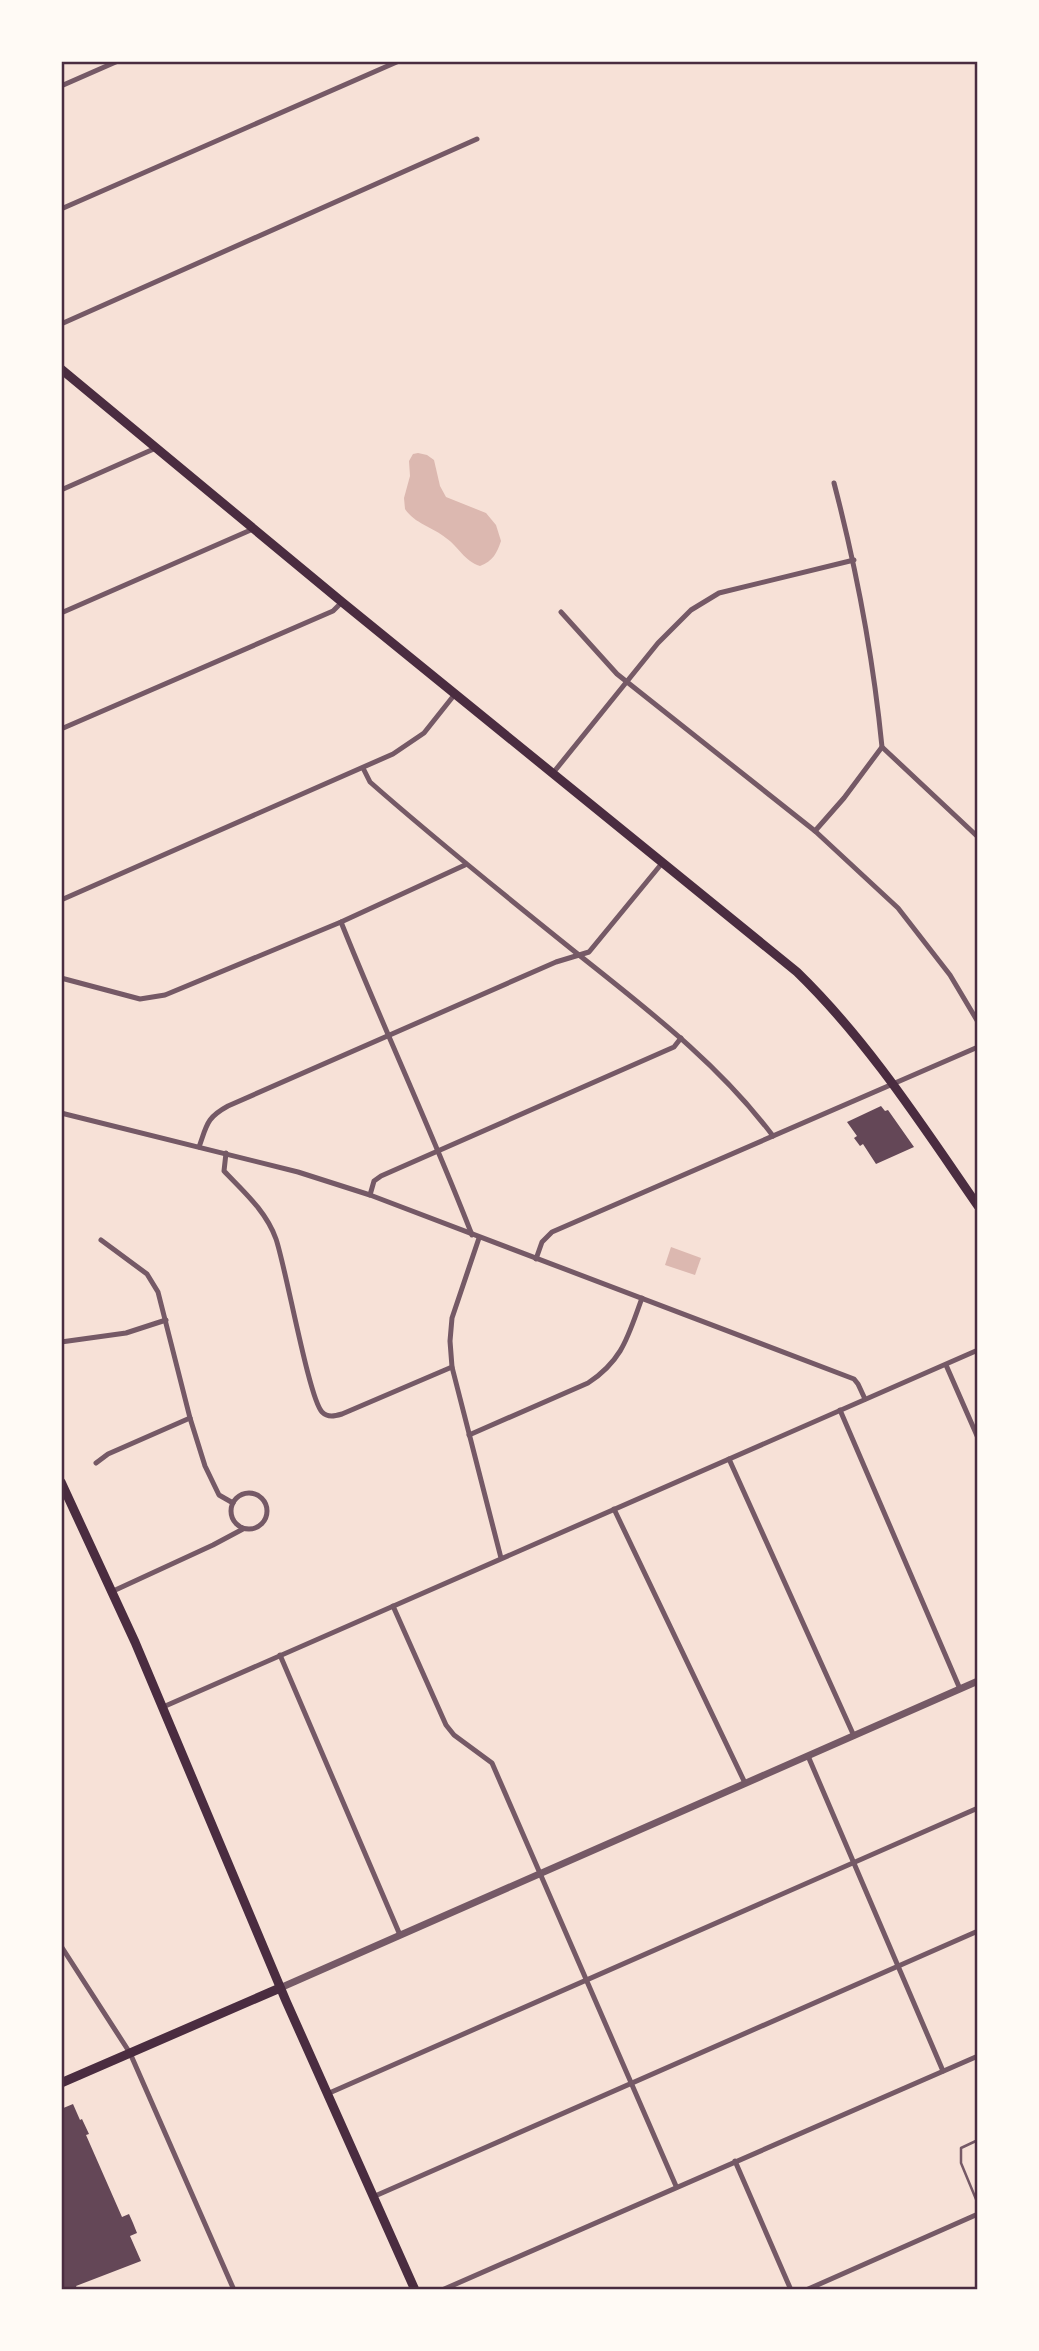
<svg xmlns="http://www.w3.org/2000/svg" width="1039" height="2351" viewBox="0 0 1039 2351" font-family="Inter,sans-serif">
<style>
.water{fill:#dcb8b0}
.building{fill:#644757}
.lines{fill:none;stroke-linecap:round;stroke-linejoin:round}
.service{stroke:#755966;stroke-width:2.5}
.minor{stroke:#755966;stroke-width:5}
.tertiary{stroke:#755966;stroke-width:7}
.primary{stroke:#4a2c40;stroke-width:9}
.neatline{fill:none;stroke:#4a2c40;stroke-width:2.5}
</style>
<rect width="100%" height="100%" fill="#f7e1d7"/>
<g class="water">
<path d="M418,453l9,2 7,5 6,26 6,11 40,16 10,12 5,16c-4,12 -8,20 -21,25 -16,-5 -21,-19 -34,-28 -13,-11 -31,-14 -41,-29l-1,-11 6,-22 -1,-15 4,-7z"/>
<polygon points="671,1247 701,1258 695,1275 665,1265"/>
</g>
<g class="building">
<polygon points="881,1106 885,1111 888,1110 914,1147 876,1164 863,1144 860,1146 854,1138 857,1136 847,1122"/>
<polygon points="73,2104 80,2120 82,2119 89,2134 86,2135 122,2217 129,2214 133,2223 137,2233 130,2236 141,2261 76,2286 78,2290 61,2290 61,2109"/>
</g>
<g class="lines">
<polyline class="service" points="978,2140 961,2148 961,2163 978,2204"/>
<g class="minor">
<polyline points="61,86 118,61"/>
<polyline points="61,209 399,61"/>
<polyline points="61,324 477,139"/>
<path d="M834,483c23,88 39,173 48,264l96,90"/>
<polyline points="61,490 156,448"/>
<polyline points="561,612 617,674 815,831 898,908 950,975 978,1022"/>
<polyline points="61,613 253,529"/>
<polyline points="61,729 333,611 342,602"/>
<path d="M363,768l7,14c68,60 138,116 209,173 69,55 140,109 194,181"/>
<polyline points="553,773 658,643 691,610 719,593 854,560"/>
<polyline points="815,831 844,798 882,747"/>
<polyline points="61,900 393,754 424,733 455,694"/>
<path d="M341,922c42,105 90,207 131,313"/>
<polyline points="61,978 140,999 165,995 341,922 465,865"/>
<polyline points="61,1113 298,1172 370,1195 854,1379 858,1384 865,1399"/>
<path d="M199,1147c8,-22 7,-29 29,-41l328,-144 33,-10 74,-90"/>
<path d="M226,1153l-2,18c20,21 42,40 52,68 10,29 33,160 46,173 6,6 13,4 20,2l110,-47"/>
<polyline points="370,1195 374,1181 381,1176 674,1047 681,1038"/>
<polyline points="479,1238 452,1318 450,1341 452,1367 501,1558"/>
<polyline points="101,1240 147,1274 158,1292 190,1418 205,1466 219,1495 233,1503"/>
<polyline points="536,1259 542,1242 552,1232 978,1047"/>
<polyline points="61,1342 126,1333 166,1320"/>
<polyline points="946,1365 978,1438"/>
<polyline points="840,1410 960,1689"/>
<path d="M469,1435l119,-52c35,-23 40,-47 54,-85"/>
<polyline points="729,1459 854,1736"/>
<polyline points="96,1463 108,1454 190,1418"/>
<circle cx="249" cy="1511" r="18"/>
<polyline points="614,1509 745,1783"/>
<polyline points="111,1592 213,1545 243,1529"/>
<polyline points="393,1606 446,1725 454,1735 492,1763 676,2186"/>
<polyline points="280,1655 400,1935"/>
<polyline points="163,1707 978,1350"/>
<polyline points="808,1756 943,2071"/>
<polyline points="61,1946 130,2053 234,2290"/>
<polyline points="327,2094 978,1808"/>
<polyline points="735,2161 791,2290"/>
<polyline points="375,2196 978,1931"/>
<polyline points="442,2290 978,2056"/>
<polyline points="806,2290 978,2214"/>
</g>
<polyline class="tertiary" points="280,1988 978,1681"/>
<g class="primary">
<path d="M61,369l281,233 455,370c71,69 125,153 181,234"/>
<polyline points="61,1482 135,1642 286,2001 415,2290"/>
<polyline points="61,2083 280,1988"/>
</g>
</g>
<rect width="1039" height="2351" fill="none" stroke="#fffaf5" stroke-width="126"/>
<rect x="63" y="63" width="913" height="2225" class="neatline"/>
</svg>
